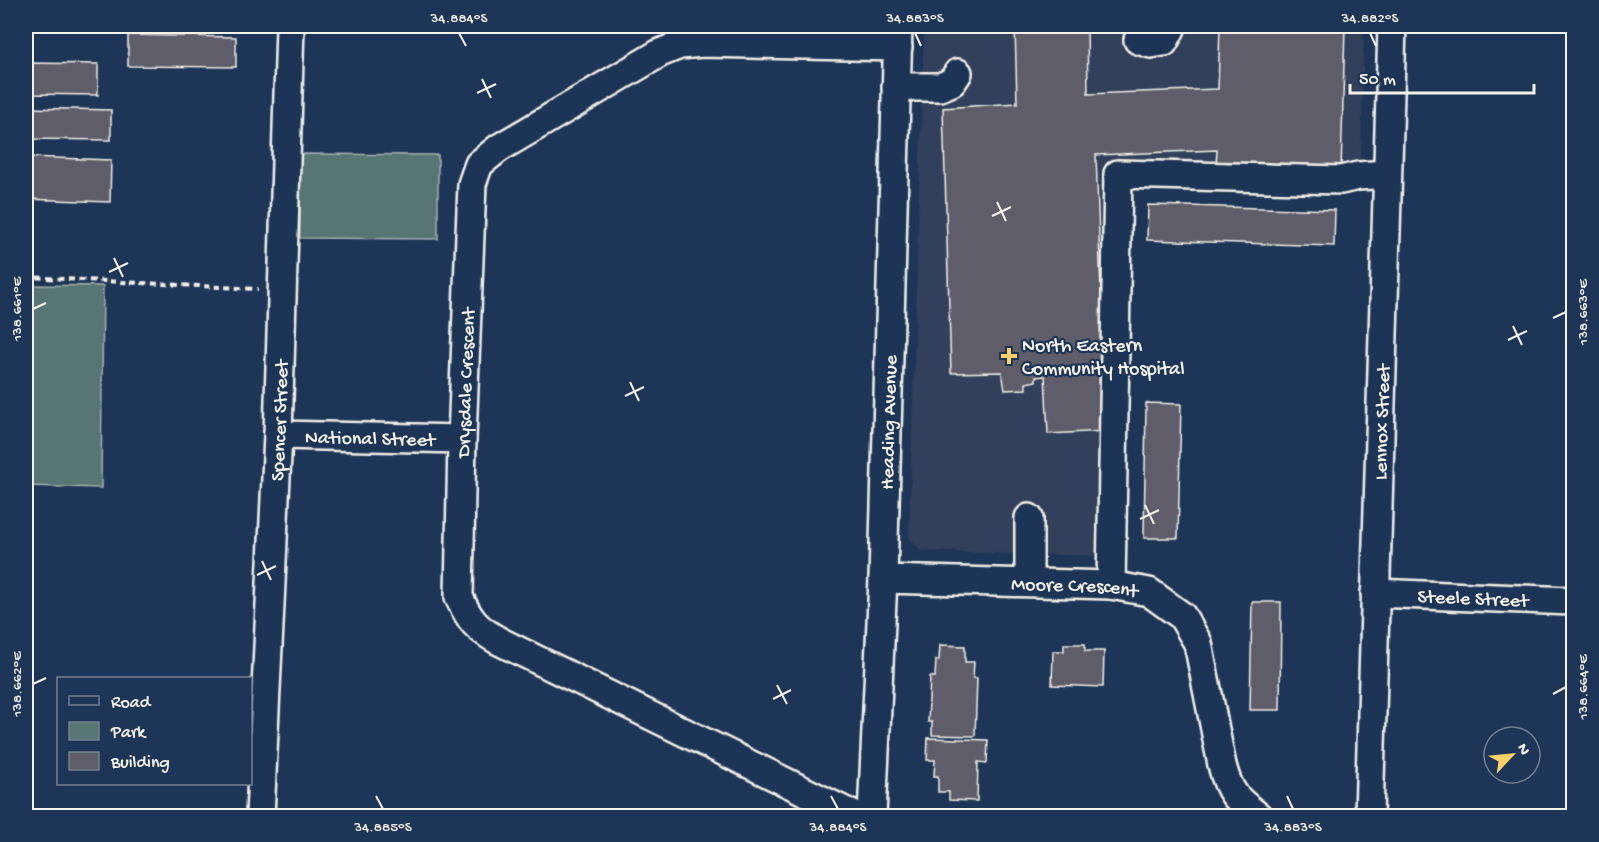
<svg xmlns="http://www.w3.org/2000/svg" width="1599" height="842" viewBox="0 0 1599 842" font-family="'Gochi Hand',sans-serif">
<style>
.built{fill:#30415c}
.green{fill:#567573;stroke:#a5b3ae;stroke-width:1.5}
.building{fill:#5e5d69;stroke:#f4f1e8;stroke-width:1.5}
.lines{fill:none;stroke-linecap:round;stroke-linejoin:round}
.minor-casing{stroke:#f4f1e8;stroke-width:32}
.path{stroke:#f4f1e8;stroke-width:4;stroke-dasharray:6 4.5;stroke-linecap:butt}
.minor{stroke:#1d3557;stroke-width:27}
.ticks{fill:none;stroke:#f4f1e8;stroke-width:2}
.poi-dot{fill:#ffd166;stroke:#1d3557;stroke-width:2}
.labels{text-anchor:middle;stroke-width:4.5;stroke-linejoin:round;paint-order:stroke}
.poi-label{font-size:20px;fill:#f4f1e8;stroke:#1d3557;text-anchor:start}
.street-label{font-size:20px;fill:#f4f1e8;stroke:#1d3557}
.neatline{fill:none;stroke:#f4f1e8;stroke-width:2}
.ticks-label{font-size:15px;text-anchor:middle;fill:#f4f1e8}
</style>
<rect width="100%" height="100%" fill="#1d3557"/>
<filter id="ink" filterUnits="userSpaceOnUse"><feTurbulence type="fractalNoise" baseFrequency=".0167" numOctaves="2"/><feDisplacementMap in="SourceGraphic" scale="12" xChannelSelector="R" yChannelSelector="G"/><feConvolveMatrix kernelMatrix="1 2 1 2 8 2 1 2 1" color-interpolation-filters="sRGB"/></filter>
<g filter="url(#ink)">
<polygon class="built" points="924,26 1364,26 1361,158 1342,175 1107,169 1101,556 921,551 909,537"/>
<g class="green">
<polygon points="300,154 438,155 438,239 300,238"/>
<polygon points="26,285 103,286 101,488 26,486"/>
</g>
<g class="building">
<polygon points="1015,26 1087,26 1088,94 1218,89 1220,26 1345,26 1341,171 1216,166 1217,150 1096,155 1106,431 1048,434 1045,376 1036,377 1036,381 1026,383 1026,389 1005,390 1002,372 951,373 943,108 1017,103"/>
<polygon points="128,35 236,37 236,67 128,66"/>
<polygon points="26,63 98,64 98,95 26,94"/>
<polygon points="26,108 111,110 111,140 26,139"/>
<polygon points="26,157 111,160 110,202 26,199"/>
<polygon points="1148,205 1335,210 1334,246 1147,240"/>
<polygon points="1146,403 1181,404 1178,538 1144,538"/>
<polygon points="1252,602 1281,602 1280,710 1250,710"/>
<polygon points="1064,644 1085,644 1085,651 1104,651 1103,687 1052,685 1053,651 1064,651"/>
<polygon points="940,645 965,646 965,662 974,662 973,678 977,678 975,736 932,735 932,722 928,722 930,677 935,677 936,660 939,660"/>
<polygon points="928,738 988,740 987,763 978,762 977,801 949,800 949,792 938,792 938,776 934,776 935,760 927,760"/>
</g>
<g class="lines">
<defs>
<g id="minor">
<polyline points="1138,40 1151,44 1164,42 1171,29 1171,26"/>
<polyline points="896,87 940,87 952,82 958,73"/>
<path id="s1" d="M278,435l184,4"/>
<polyline points="1029,518 1029,582"/>
<path id="s2" d="M883,579l228,6 38,7 33,24 16,27 24,122c7,28 14,34 36,51"/>
<polyline points="1111,585 1118,174 1341,180 1358,176 1387,174"/>
<path id="s3" d="M1375,593l195,8"/>
<path id="s4" d="M260,816l18,-381 12,-409"/>
<path id="s5" d="M855,816l-356,-175c-23,-13 -29,-20 -40,-44l3,-158 10,-255 7,-20 20,-16 161,-95 20,-8 23,-2 195,4"/>
<path id="s6" d="M872,816l11,-237 15,-553"/>
<path id="s7" d="M1369,816l23,-790"/>
</g>
</defs>
<use href="#minor" class="minor-casing"/>
<polyline class="path" points="26,277 258,289"/>
<use href="#minor" class="minor"/>
</g>
</g>
<path class="ticks" d="M459,33l7,13M915,33l6,13M1370,33l6,13M482,79l9,19M477,93l19,-9M997,202l9,19M992,216l19,-9M114,258l9,19M109,272l19,-9M33,309l13,-6M1553,318l13,-6M1513,326l9,19M1508,340l19,-9M630,382l9,19M625,396l19,-9M1145,505l9,19M1140,519l19,-9M262,561l9,19M257,575l19,-9M33,684l13,-6M777,685l10,19M1553,694l13,-7M773,699l18,-9M376,796l7,13M831,796l7,13M1287,796l6,13"/>
<path class="poi-dot" d="M1006 347h6v6h6v6h-6v6h-6v-6h-6v-6h6z"/>
<g class="labels">
<g class="poi-label">
<text x="1022" y="351">North Eastern<tspan x="1022" dy="23">Community Hospital</tspan></text>
</g>
<g class="street-label">
<text dy="7" stroke="none"><textPath href="#s5" startOffset="672">Drysdale Crescent</textPath></text>
<text dy="7" stroke="none"><textPath href="#s4" startOffset="396">Spencer Street</textPath></text>
<text dy="7" stroke="none"><textPath href="#s6" startOffset="394">Heading Avenue</textPath></text>
<text dy="7" stroke="none"><textPath href="#s7" startOffset="394">Lennox Street</textPath></text>
<text dy="7" stroke="none"><textPath href="#s1" startOffset="92">National Street</textPath></text>
<text dy="7" stroke="none"><textPath href="#s2" startOffset="192">Moore Crescent</textPath></text>
<text dy="7" stroke="none"><textPath href="#s3" startOffset="98">Steele Street</textPath></text>
</g>
</g>
<rect width="1599" height="842" fill="none" stroke="#1d3557" stroke-width="66"/>
<rect x="57" y="677" width="195" height="108" fill="#1d3557" stroke="#738091" stroke-width="1.5"/>
<rect x="69" y="696" width="30" height="9" fill="#1d3557" stroke="#738091" stroke-width="1.5"/>
<text x="111" y="707" font-size="18" fill="#f4f1e8">Road</text>
<rect x="69" y="722" width="30" height="18" fill="#567573" stroke="#738091" stroke-width="1.5"/>
<text x="111" y="737" font-size="18" fill="#f4f1e8">Park</text>
<rect x="69" y="752" width="30" height="18" fill="#5e5d69" stroke="#738091" stroke-width="1.5"/>
<text x="111" y="767" font-size="18" fill="#f4f1e8">Building</text>
<g transform="translate(1512 755) rotate(64)"><circle r="28" fill="#1d3557" stroke="#738091" stroke-width="1.5"/>
<path d="M0-4.5L10 22L0 15L-10 22Z" fill="#ffd166"/>
<text y="-9" font-size="16" font-weight="bold" text-anchor="middle" fill="#f4f1e8">N</text>
</g>
<path d="M1350 84v9h184v-9" fill="none" stroke="#f4f1e8" stroke-width="3"/>
<text x="1359" y="84" font-size="18" fill="#f4f1e8" stroke="#1d3557" stroke-width="4.5" paint-order="stroke">50 m</text>
<rect x="33" y="33" width="1533" height="776" class="neatline"/>
<g class="ticks-label">
<text x="459" y="22">34.884°S</text>
<text x="915" y="22">34.883°S</text>
<text x="1370" y="22">34.882°S</text>
<text transform="translate(16 309) rotate(-90)" y="5">138.661°E</text>
<text transform="translate(1582 312) rotate(-90)" y="5">138.663°E</text>
<text transform="translate(16 684) rotate(-90)" y="5">138.662°E</text>
<text transform="translate(1582 687) rotate(-90)" y="5">138.664°E</text>
<text x="383" y="831">34.885°S</text>
<text x="838" y="831">34.884°S</text>
<text x="1293" y="831">34.883°S</text>
</g>
</svg>
